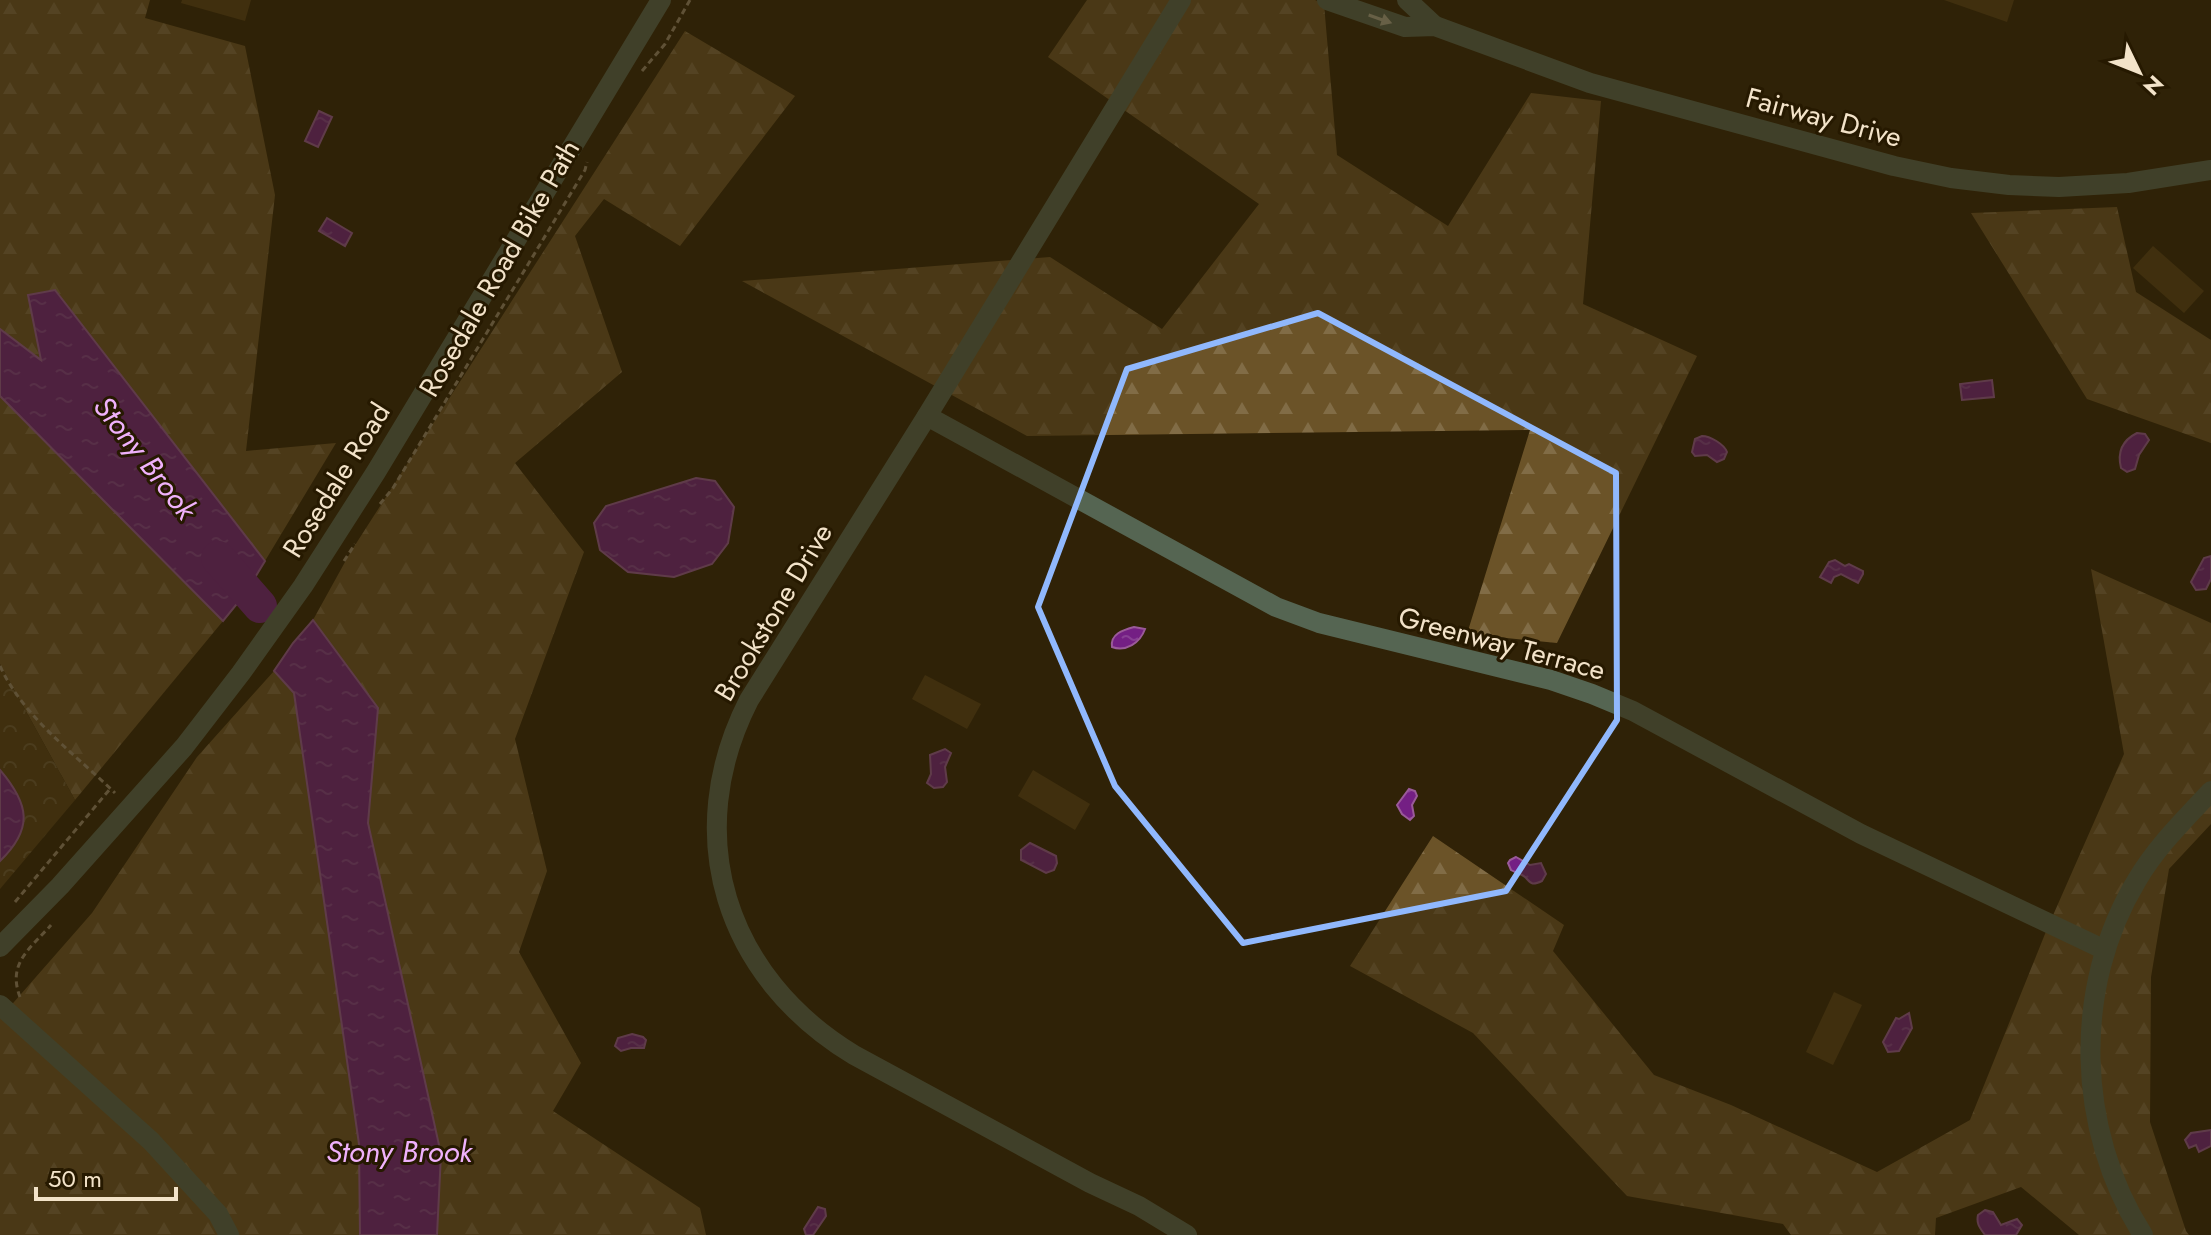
<svg xmlns="http://www.w3.org/2000/svg" width="2211" height="1235" viewBox="0 0 2211 1235" font-family="Jost,sans-serif">
<style>
.forest{fill:url(#forest-firs)}
.park{fill:url(#park-crowns)}
.pitch{fill:#543f18}
.water{fill:url(#water-ripples);stroke:#9a5a99;stroke-width:2}
.lines{fill:none;stroke-linecap:round;stroke-linejoin:round}
.river{stroke:#741f84;stroke-width:34}
.path{stroke:#99896f;stroke-width:3;stroke-dasharray:6 4;stroke-linecap:butt}
.minor{stroke:#556552;stroke-width:20}
.oneway{fill:#acaa93}
.marked{fill:none;stroke:#90b8fd;stroke-width:6;stroke-linejoin:round}
.labels{text-anchor:middle;stroke-width:6;stroke-linejoin:round;paint-order:stroke}
.street-label{font-size:28px;fill:#f3e3c9;stroke:#261900}
.water-label{font-size:30px;font-style:italic;fill:#efb1fb;stroke:#261900}
</style>
<defs>
<pattern id="forest-firs" width="22" height="20" patternUnits="userSpaceOnUse" patternTransform="scale(2)"><rect width="22" height="20" fill="#6b5328"/><path d="M5 1l3.5 6h-7zM16 11l3.5 6h-7z" fill="#816c46"/></pattern>
<pattern id="park-crowns" width="20" height="18" patternUnits="userSpaceOnUse" patternTransform="scale(2)"><rect width="20" height="18" fill="#543f18"/><path d="M2 6a3 3 0 1 1 6 0M12 15a3 3 0 1 1 6 0" fill="none" stroke="#6d5b38"/></pattern>
<pattern id="water-ripples" width="26" height="14" patternUnits="userSpaceOnUse" patternTransform="scale(2)"><rect width="26" height="14" fill="#741f84"/><path d="M2 4q2-2 4 0t4 0M15 11q2-2 4 0t4 0" fill="none" stroke="#883f94"/></pattern>
</defs>
<rect width="100%" height="100%" fill="#302207"/>
<g class="forest">
<polygon points="0,0 150,0 145,18 245,46 275,195 246,451 336,443 265,561 55,290 41,361 0,329"/>
<polygon points="1087,0 1315,0 1324,4 1337,155 1448,226 1531,93 1601,101 1583,304 1697,356 1557,643 1467,634 1530,430 1027,436 742,281 1050,257 1162,329 1259,204 1048,57"/>
<polygon points="685,31 795,96 680,246 604,199 575,236 622,372 515,463 584,552 515,739 547,871 519,952 581,1063 553,1111 700,1208 706,1235 437,1235 441,1154 368,823 378,708 313,620 350,553"/>
<polygon points="2117,207 2136,292 2211,340 2211,443 2087,399 1971,213"/>
<polygon points="0,396 223,621 75,800 0,664"/>
<polygon points="2091,569 2211,623 2211,824 2169,869 2151,977 2150,1122 2186,1231 2189,1235 2079,1235 2021,1187 1936,1218 1935,1235 1791,1235 1783,1224 1627,1196 1473,1033 1350,966 1433,836 1564,925 1553,951 1654,1075 1731,1105 1877,1172 1970,1120 2047,929 2124,754"/>
<polygon points="274,671 294,693 359,1144 360,1235 0,1235 0,1018 92,913 197,757"/>
</g>
<polygon class="park" points="0,664 75,800 0,889"/>
<g class="pitch">
<polygon points="182,0 251,0 245,21 181,3"/>
<polygon points="1944,0 2014,0 2007,22"/>
<polygon points="2153,246 2204,291 2184,313 2133,268"/>
<polygon points="925,675 981,704 967,729 912,699"/>
<polygon points="1033,770 1090,804 1075,830 1018,796"/>
<polygon points="1834,992 1862,1005 1833,1065 1806,1052"/>
</g>
<g class="water">
<polygon points="319,111 332,117 318,147 305,141"/>
<polygon points="327,218 352,233 345,246 319,231"/>
<polygon points="55,290 265,561 245,594 223,621 0,396 0,329 41,360 28,295"/>
<polygon points="1992,380 1994,397 1962,400 1960,384"/>
<path d="M2137,433l8,1 4,6 -10,15 -4,14 -8,3 -6,-4c-4,-16 2,-28 16,-35z"/>
<path d="M1702,436c8,0 22,8 25,16l-3,7 -7,3 -10,-7 -12,1 -3,-4 3,-13z"/>
<polygon points="696,478 715,481 734,507 728,543 712,564 674,577 628,572 600,550 594,523 606,506"/>
<polygon points="2211,556 2211,579 2206,589 2196,590 2191,582 2204,558"/>
<polygon points="1835,560 1845,566 1849,564 1863,571 1863,574 1858,583 1841,574 1834,577 1831,583 1820,577 1829,562"/>
<polygon points="313,620 378,708 368,823 441,1154 437,1235 360,1235 359,1144 294,693 274,671 293,643"/>
<path d="M1134,627l11,2c-5,14 -19,23 -33,18 -2,-13 11,-17 22,-20z"/>
<polygon points="945,749 951,753 945,767 947,782 943,787 934,788 927,783 931,774 930,755"/>
<path d="M0,770c29,34 34,58 0,91z"/>
<polygon points="1409,789 1415,791 1417,796 1412,805 1414,816 1410,820 1402,814 1397,805"/>
<polygon points="1030,843 1056,856 1057,863 1054,870 1046,873 1021,860 1021,850"/>
<path d="M1516,857l14,8 11,-2 5,11 -4,7c-11,5 -11,2 -17,-4 -3,-3 -11,-5 -14,-7l-3,-7 2,-3z"/>
<polygon points="1909,1013 1912,1028 1899,1051 1888,1052 1883,1042 1896,1018 1899,1019"/>
<polygon points="632,1034 643,1037 646,1040 644,1048 631,1048 621,1051 615,1046 618,1038"/>
<polygon points="2211,1130 2211,1146 2199,1152 2196,1145 2189,1148 2185,1140 2191,1133"/>
<polygon points="818,1207 825,1209 826,1216 813,1235 806,1235 804,1229"/>
<path d="M1985,1210l8,2 8,13 16,-6 5,6 -6,10h-31c-5,-7 -9,-11 -7,-20z"/>
</g>
<g class="lines">
<polyline class="river" points="218,558 260,606"/>
<g class="path">
<polyline points="642,71 665,44 690,0"/>
<polyline points="380,504 393,488 585,170 587,162"/>
<polyline points="344,561 355,544"/>
<path d="M0,666c24,52 75,88 115,127"/>
<polyline points="15,902 110,789"/>
<path d="M20,997c-13,-34 10,-48 31,-72"/>
</g>
<g class="minor">
<path d="M1181,0l-254,416 -178,284c-69,135 -24,277 105,355l236,128 49,23 48,29"/>
<polyline points="1327,0 1405,27 1435,26 1590,83 1894,166 1951,178 2009,185 2059,187 2128,183 2211,170"/>
<polyline points="1407,0 1435,26"/>
<polyline points="927,416 1276,607 1319,623 1551,680 1592,694 1633,711 1861,834 2105,950"/>
<polyline points="0,947 60,886 184,747 241,673 303,586 376,472 661,0"/>
<polyline points="0,1005 151,1141 218,1214 229,1235"/>
<path d="M2143,1235c-67,-105 -71,-248 -6,-355 20,-34 48,-61 74,-89"/>
</g>
</g>
<defs><path id="oneway-solid" d="M-6-.8H1V-3.2L6.5 0L1 3.2V.8H-6Z" transform="scale(2)"/></defs>
<use class="oneway" href="#oneway-solid" transform="translate(1380 19) rotate(19)"/>
<path d="M0 0H2211V1235H0ZM1318,313l298,160 1,247 -111,171 -263,52 -128,-157 -77,-179 89,-238z" fill="#302207" fill-opacity=".55" fill-rule="evenodd"/>
<path class="marked" d="M1318,313l298,160 1,247 -111,171 -263,52 -128,-157 -77,-179 89,-238z"/>
<g class="labels">
<g class="street-label">
<text transform="translate(1824 117) rotate(15)" y="10">Fairway Drive</text>
<text transform="translate(499 268) rotate(-60)" y="10">Rosedale Road Bike Path</text>
<text transform="translate(336 480) rotate(-58)" y="10">Rosedale Road</text>
<text transform="translate(773 612) rotate(-59)" y="10">Brookstone Drive</text>
<text transform="translate(1502 643) rotate(15)" y="10">Greenway Terrace</text>
</g>
<g class="water-label">
<text transform="translate(145 458) rotate(52)" y="10">Stony Brook</text>
<text x="399" y="1162">Stony Brook</text>
</g>
</g>
<g transform="translate(2139 72) rotate(133)" stroke="#261900" stroke-width="6" paint-order="stroke">
<path d="M0-6L14 30L0 20L-14 30Z" fill="#f3e3c9"/>
<text y="-12" font-size="22" font-weight="bold" text-anchor="middle" fill="#f3e3c9">N</text>
</g>
<path d="M36 1187v12h140v-12" fill="none" stroke="#f3e3c9" stroke-width="4"/>
<text x="48" y="1187" font-size="24" fill="#f3e3c9" stroke="#261900" stroke-width="6" paint-order="stroke">50 m</text>
</svg>
